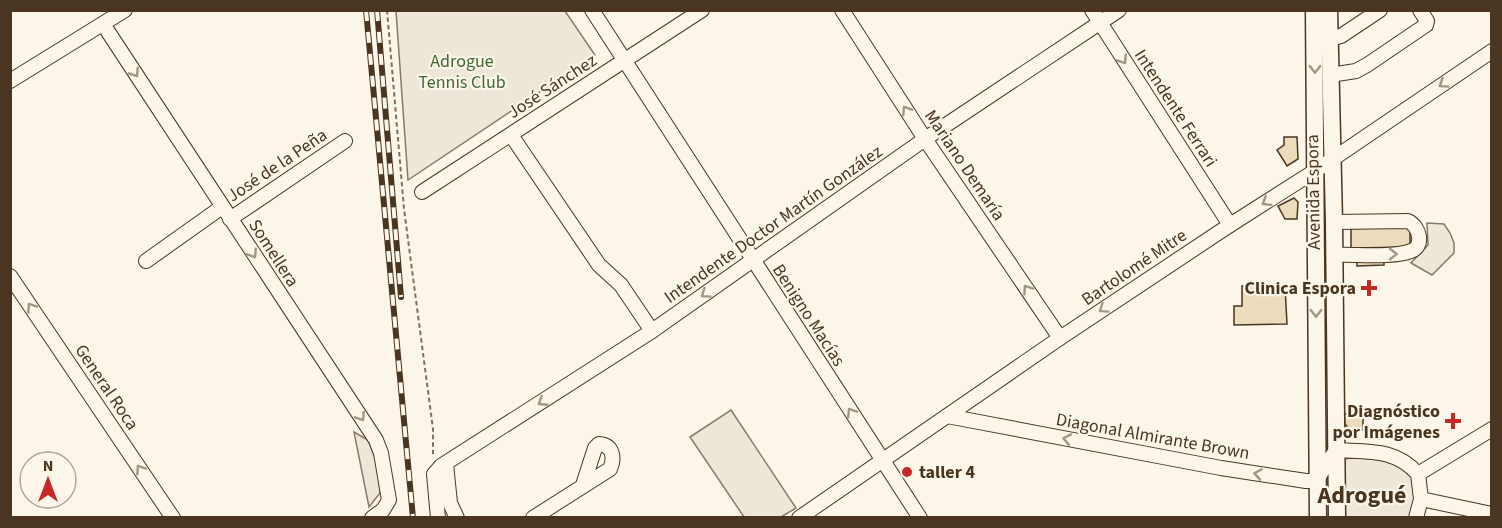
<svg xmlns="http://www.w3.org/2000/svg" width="1502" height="528" viewBox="0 0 1502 528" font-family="'Source Sans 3',sans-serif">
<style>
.green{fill:#ede6d9;stroke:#887966;stroke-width:1.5}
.parking{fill:#ede7d9;stroke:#887966;stroke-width:1.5}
.building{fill:#ecdcbc;stroke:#4a3520;stroke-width:1.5}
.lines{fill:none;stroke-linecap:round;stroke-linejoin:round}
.minor-casing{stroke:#4a3520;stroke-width:16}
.major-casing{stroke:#4a3520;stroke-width:19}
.path{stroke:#7f6f5c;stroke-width:2;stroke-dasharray:4.5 3;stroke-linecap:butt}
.minor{stroke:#fbf6e9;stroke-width:14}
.major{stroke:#fbf6e9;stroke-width:16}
.rail-casing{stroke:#4a3520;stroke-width:6}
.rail{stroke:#fbf6e9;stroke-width:4;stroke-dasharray:11;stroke-linecap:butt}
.oneway{stroke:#a29684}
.poi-dot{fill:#c62828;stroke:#fbf6e9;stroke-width:2}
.labels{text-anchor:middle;stroke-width:4.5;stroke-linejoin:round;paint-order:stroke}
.park-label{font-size:18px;fill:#436837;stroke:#fbf6e9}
.street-label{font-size:18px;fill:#4a3520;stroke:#fbf6e9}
.poi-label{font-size:18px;font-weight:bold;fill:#4a3520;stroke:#fbf6e9;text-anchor:end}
.district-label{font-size:24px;font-weight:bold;fill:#4a3520;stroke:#fbf6e9}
</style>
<rect width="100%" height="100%" fill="#fbf6e9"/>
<g class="green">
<polygon points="396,11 565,11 595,55 408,180"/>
<polygon points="354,432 368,440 378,466 380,493 369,507"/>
<polygon points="1366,457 1395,463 1410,474 1414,482 1418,499 1413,517 1342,518 1342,459"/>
</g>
<g class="parking">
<polygon points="1427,223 1444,224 1450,233 1454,243 1454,253 1432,275 1411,263 1428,245"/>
<polygon points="731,410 796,508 781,517 744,517 690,437"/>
</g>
<g class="building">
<polygon points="1284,137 1297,137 1298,159 1287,166 1277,150 1284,145"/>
<polygon points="1294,198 1298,202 1297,219 1285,219 1278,206"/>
<polygon points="1410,226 1410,247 1351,248 1351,227"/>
<polygon points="1384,256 1384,265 1357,266 1357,257"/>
<polygon points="1242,286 1285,286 1287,324 1234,325 1234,306 1242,306"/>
<polygon points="1344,414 1363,414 1363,430 1350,430 1345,424"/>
</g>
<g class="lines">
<defs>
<g id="minor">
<polyline points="592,10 920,518"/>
<polyline points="842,10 925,139 1060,338"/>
<polyline points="1092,10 1230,225"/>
<polyline points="103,24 376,440 381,453 389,500 383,510 372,518"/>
<polyline points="1330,39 1341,36 1380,10"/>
<polyline points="1330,75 1356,71 1367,65 1426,25 1427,21 1420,10"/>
<polyline points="10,81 125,10"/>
<polyline points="511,135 599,265 621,285 652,331"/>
<polyline points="422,192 702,10"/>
<polyline points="230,219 345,141"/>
<path d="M1334,222l74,-1c11,5 17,25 3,30 -18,7 -56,3 -77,4"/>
<polyline points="146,261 222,207"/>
<polyline points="10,276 173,518"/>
<path d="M947,416l274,52 85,13h10l20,-31c32,2 59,-2 82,24l3,25 -5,19"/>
<polyline points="446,464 450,503 457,518"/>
<polyline points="1418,474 1492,429"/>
<polyline points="1421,499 1492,514"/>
<polyline points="438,518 434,474 441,466 652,331 925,139 1119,10"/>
<path d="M533,518l77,-49c5,-11 3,-24 -11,-25l-4,4 -12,37"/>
<polyline points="799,518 1060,338 1230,225 1315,171 1492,51"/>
</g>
<g id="major">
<polyline points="1314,10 1318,518"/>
<polyline points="1329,10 1334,222 1337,518"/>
</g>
</defs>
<use href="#minor" class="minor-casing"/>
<use href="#major" class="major-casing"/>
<polyline class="path" points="387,10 404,209 433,429 433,455"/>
<use href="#minor" class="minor"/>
<use href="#major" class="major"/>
<defs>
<g id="rail">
<polyline points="366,10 413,518"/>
<polyline points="377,10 401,297"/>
</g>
</defs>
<use href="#rail" class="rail-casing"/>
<use href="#rail" class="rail"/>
</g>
<defs><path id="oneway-chevron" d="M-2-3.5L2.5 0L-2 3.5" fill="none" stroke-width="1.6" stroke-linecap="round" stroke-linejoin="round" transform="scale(1.5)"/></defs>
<g class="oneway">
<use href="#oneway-chevron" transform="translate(1123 60) rotate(57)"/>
<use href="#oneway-chevron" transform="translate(1315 69) rotate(90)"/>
<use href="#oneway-chevron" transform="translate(135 73) rotate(57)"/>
<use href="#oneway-chevron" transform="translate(1443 84) rotate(146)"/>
<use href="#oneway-chevron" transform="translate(906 110) rotate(-123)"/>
<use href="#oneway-chevron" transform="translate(1266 202) rotate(148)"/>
<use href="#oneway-chevron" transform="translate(253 254) rotate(57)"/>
<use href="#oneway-chevron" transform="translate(1393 254) rotate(-1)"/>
<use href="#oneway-chevron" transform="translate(1027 289) rotate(-124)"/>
<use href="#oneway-chevron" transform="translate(705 294) rotate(145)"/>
<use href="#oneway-chevron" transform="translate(31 307) rotate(-124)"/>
<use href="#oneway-chevron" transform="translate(1103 309) rotate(146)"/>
<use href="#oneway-chevron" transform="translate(1316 313) rotate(90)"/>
<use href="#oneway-chevron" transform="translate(542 402) rotate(147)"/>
<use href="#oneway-chevron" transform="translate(851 412) rotate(-123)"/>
<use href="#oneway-chevron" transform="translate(361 417) rotate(57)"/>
<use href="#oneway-chevron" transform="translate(1067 439) rotate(-169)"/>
<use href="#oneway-chevron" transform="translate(140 469) rotate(-124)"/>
<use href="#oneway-chevron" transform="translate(1258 474) rotate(-171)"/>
</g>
<g class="poi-dot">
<path d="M1366 279h6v6h6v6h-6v6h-6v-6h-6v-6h6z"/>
<path d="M1450 412h6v6h6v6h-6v6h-6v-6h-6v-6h6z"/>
<circle cx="907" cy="472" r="6"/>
</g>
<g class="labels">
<g class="park-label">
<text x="462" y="67">Adrogue<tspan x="462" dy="21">Tennis Club</tspan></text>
</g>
<g class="street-label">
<text transform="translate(552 86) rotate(-33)" y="6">José Sánchez</text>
<text transform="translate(1176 108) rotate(57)" y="6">Intendente Ferrari</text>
<text transform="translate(277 165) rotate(-34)" y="6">José de la Peña</text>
<text transform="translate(965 165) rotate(56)" y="6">Mariano Demaría</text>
<text transform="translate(1313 192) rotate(-91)" y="6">Avenida Espora</text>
<text transform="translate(773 224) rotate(-35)" y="6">Intendente Doctor Martín González</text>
<text transform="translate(274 253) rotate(57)" y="6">Somellera</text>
<text transform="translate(1134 267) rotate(-34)" y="6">Bartolomé Mitre</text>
<text transform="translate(809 315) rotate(57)" y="6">Benigno Macías</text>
<text transform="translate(107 387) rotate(56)" y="6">General Roca</text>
<text transform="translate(1153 436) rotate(10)" y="6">Diagonal Almirante Brown</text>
</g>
<g class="poi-label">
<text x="1356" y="294">Clinica Espora</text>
<text x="1440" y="417">Diagnóstico<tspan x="1440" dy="21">por Imágenes</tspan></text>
<text x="919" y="478" text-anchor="start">taller 4</text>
</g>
<g class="district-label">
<text x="1362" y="503">Adrogué</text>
</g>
</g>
<rect width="1502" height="528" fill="none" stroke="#4a3520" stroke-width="24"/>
<g transform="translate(48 480)"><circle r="28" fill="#fbf6e9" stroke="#b4a999" stroke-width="1.5"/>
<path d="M0-4.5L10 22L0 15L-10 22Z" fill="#c62828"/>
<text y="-9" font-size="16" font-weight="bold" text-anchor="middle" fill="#4a3520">N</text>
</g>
</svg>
